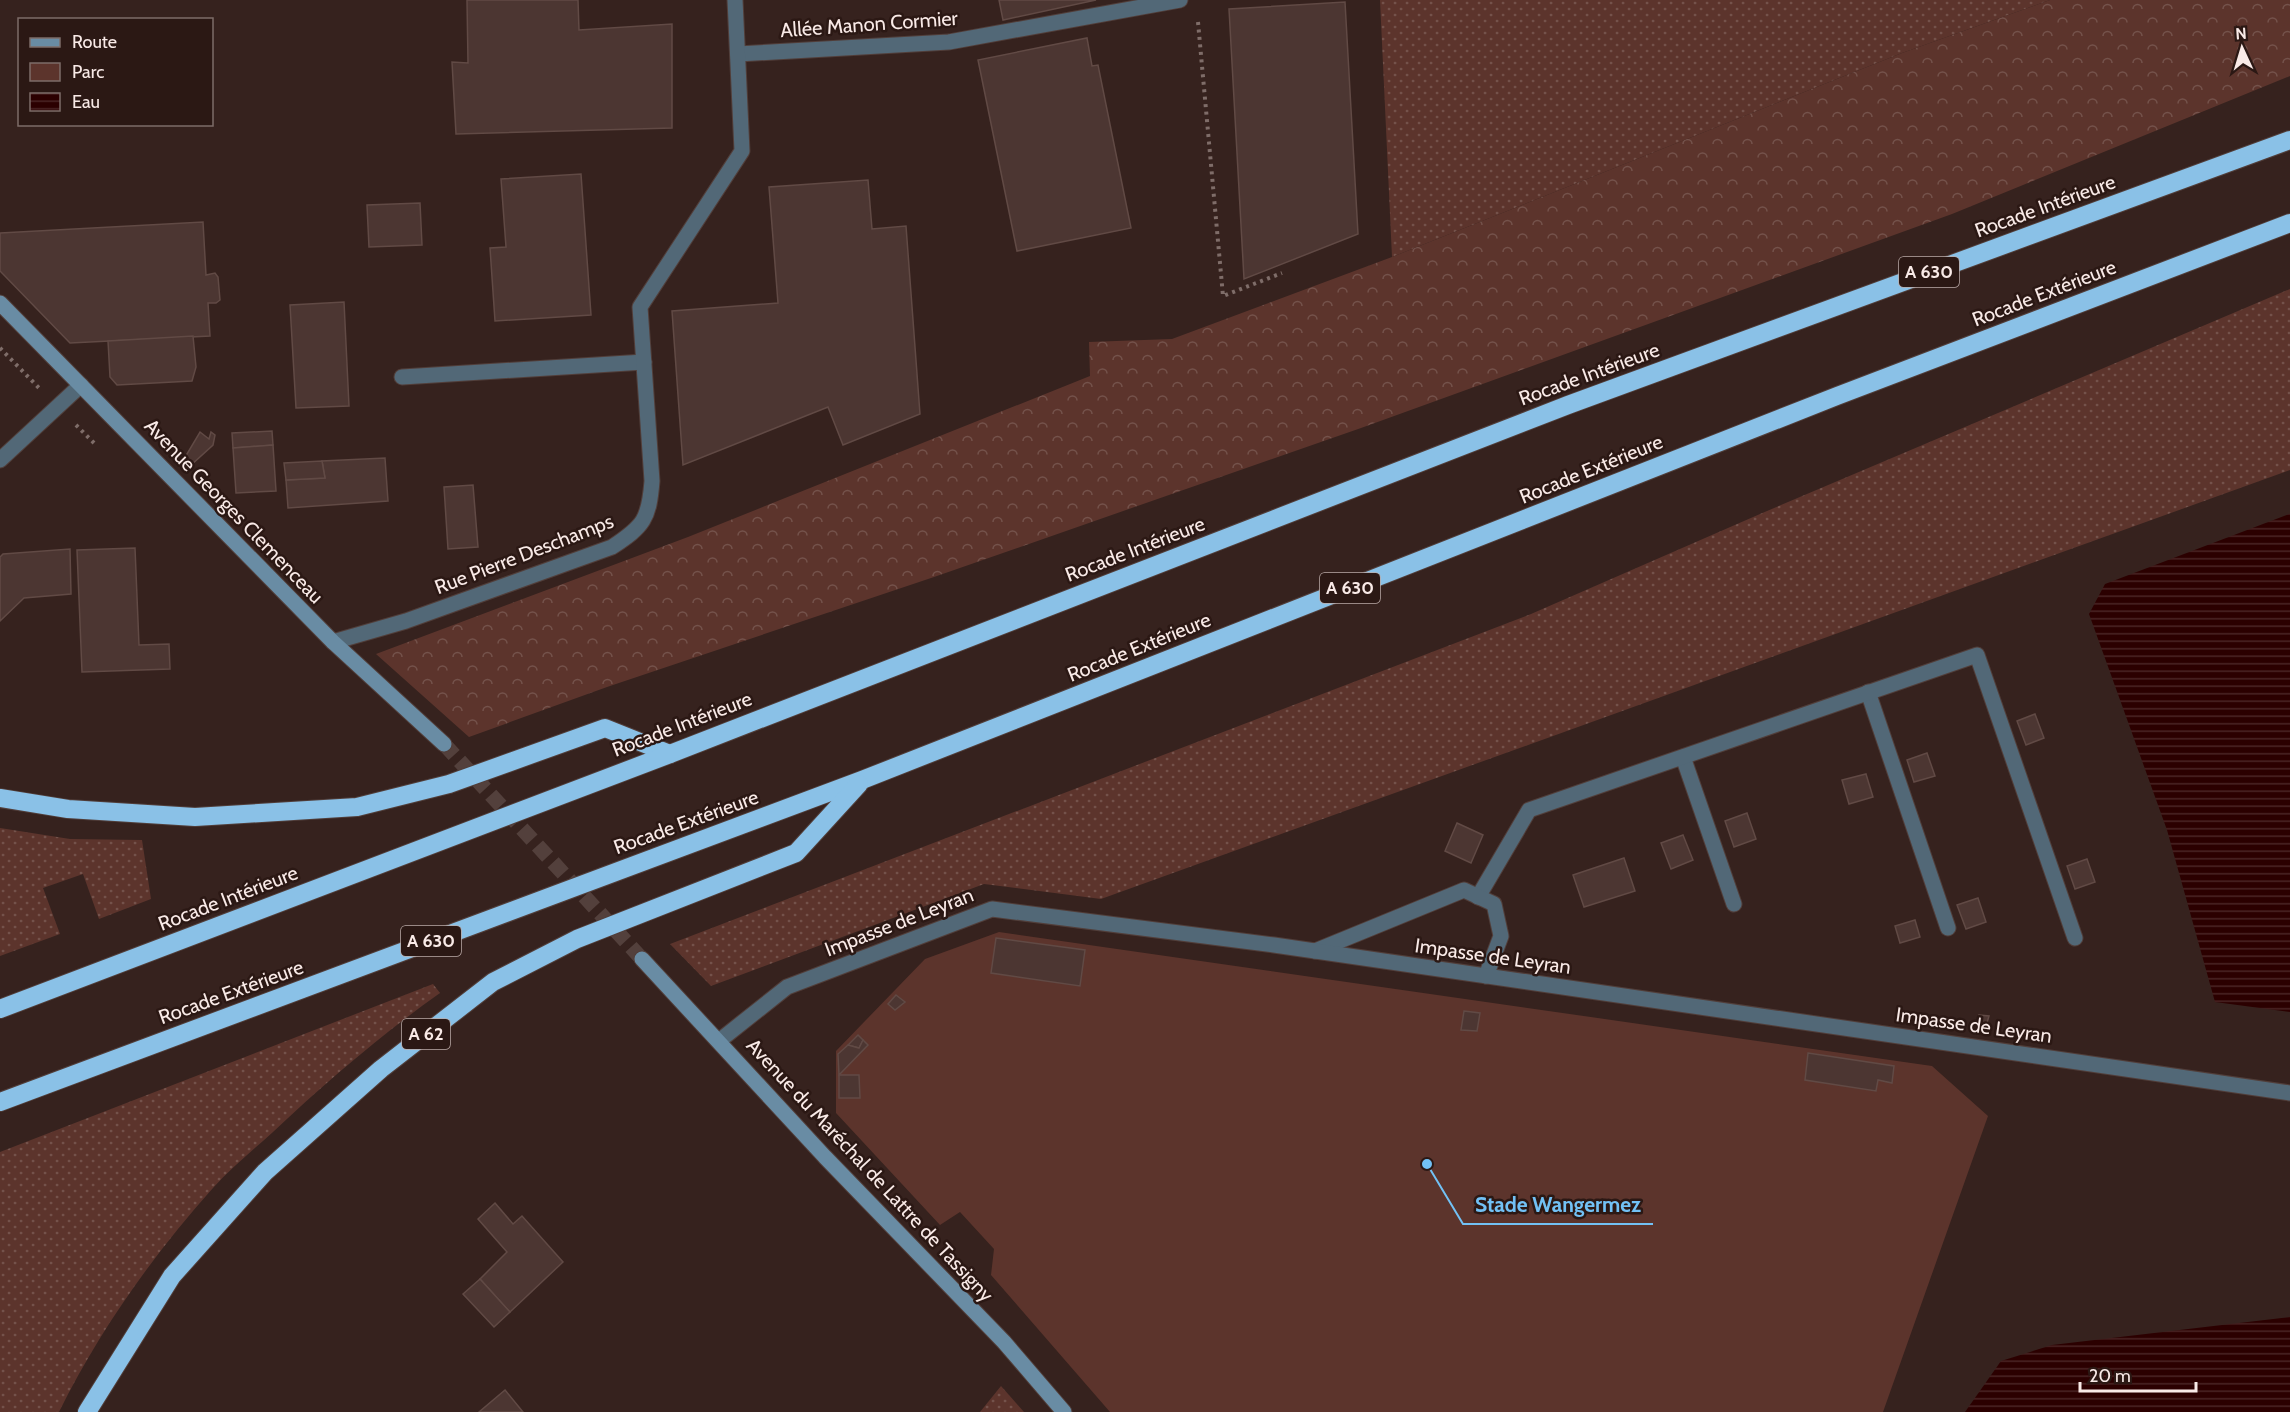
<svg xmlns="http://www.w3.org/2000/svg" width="2290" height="1412" viewBox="0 0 2290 1412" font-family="Cabin,sans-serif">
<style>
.grass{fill:url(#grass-dots)}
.forest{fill:url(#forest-crowns)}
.park{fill:#5c342c}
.water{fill:url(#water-rules)}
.building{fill:#4c3632;stroke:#614a45;stroke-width:1.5}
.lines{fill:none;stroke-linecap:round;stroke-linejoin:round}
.secondary-tunnel{stroke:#53403c;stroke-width:15;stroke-dasharray:15 8;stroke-linecap:butt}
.lane-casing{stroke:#513e3a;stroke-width:17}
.street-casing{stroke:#513e3a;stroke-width:17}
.secondary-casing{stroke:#513e3a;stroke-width:17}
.highway-casing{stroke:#513e3a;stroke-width:20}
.path{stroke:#7f6d69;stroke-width:4;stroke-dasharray:3 4.5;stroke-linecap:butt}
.lane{stroke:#526877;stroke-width:15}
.street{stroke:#526877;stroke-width:15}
.secondary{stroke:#698ca4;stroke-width:15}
.highway{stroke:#8ac1e7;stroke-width:18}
.labels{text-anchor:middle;stroke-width:5;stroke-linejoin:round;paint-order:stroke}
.shield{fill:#2b1814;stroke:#bbaba8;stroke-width:1.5}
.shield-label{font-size:18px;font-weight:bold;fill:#f9eae7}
.street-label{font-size:20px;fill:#f9eae7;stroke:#2b1814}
.leader{fill:none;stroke:#72c1f5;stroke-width:2}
.callout-dot{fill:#72c1f5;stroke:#2b1814;stroke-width:2}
.callout-label{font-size:21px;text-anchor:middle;font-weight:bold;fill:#72c1f5;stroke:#2b1814;stroke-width:5;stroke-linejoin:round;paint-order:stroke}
</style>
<defs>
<pattern id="grass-dots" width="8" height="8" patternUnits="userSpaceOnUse" patternTransform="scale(1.5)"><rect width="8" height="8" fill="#5c342c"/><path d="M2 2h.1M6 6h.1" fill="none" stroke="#74524b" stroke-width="1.8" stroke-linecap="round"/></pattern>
<pattern id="forest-crowns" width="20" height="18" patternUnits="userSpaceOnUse" patternTransform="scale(1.5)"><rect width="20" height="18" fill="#5c342c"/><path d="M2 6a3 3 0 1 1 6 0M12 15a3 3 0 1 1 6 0" fill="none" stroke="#74524b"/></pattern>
<pattern id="water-rules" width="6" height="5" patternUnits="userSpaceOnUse" patternTransform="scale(1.5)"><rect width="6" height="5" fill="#2b0000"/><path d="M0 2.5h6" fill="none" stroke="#4a2525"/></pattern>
</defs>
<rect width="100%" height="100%" fill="#36221e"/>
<g class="grass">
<polygon points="1380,0 2050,0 1902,53 1392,257"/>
<polygon points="2290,289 2290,470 1101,899 984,884 711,986 670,944 1531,614 1760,514"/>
<polygon points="0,828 70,839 142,840 151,899 99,919 83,874 43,888 60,934 0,956"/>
<path d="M433,984l7,9c-59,42 -114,89 -167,139 -20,18 -42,36 -60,56 -60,67 -114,143 -154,224h-59v-260z"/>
<polygon points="1001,1386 1024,1412 980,1412"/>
</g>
<polygon class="forest" points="2050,0 2290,0 2290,76 1952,214 1361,428 934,577 607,687 469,737 376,654 688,537 1090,376 1089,342 1172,339 1392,257 1902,53"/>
<polygon class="park" points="999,932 1932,1066 1988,1116 1883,1412 1110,1412 991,1275 994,1249 960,1212 940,1225 836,1113 836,1051 925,959"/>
<g class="water">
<polygon points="2289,514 2290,514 2290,1012 2215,1002 2167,830 2089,614 2105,584"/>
<polygon points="2290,1317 2290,1412 1965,1412 2001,1361 2052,1345"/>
</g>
<g class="building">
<polygon points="467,0 578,0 579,30 672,24 672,128 456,134 452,62 468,63"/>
<polygon points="999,0 1096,0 1003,20"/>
<polygon points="1345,2 1358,234 1244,279 1229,9"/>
<polygon points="1087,38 1092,66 1098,65 1131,228 1017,251 978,60"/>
<polygon points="581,174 591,315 495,321 490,248 506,247 501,179"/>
<polygon points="868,180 872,229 906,226 920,414 843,445 828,407 683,465 672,311 778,303 769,187"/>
<polygon points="420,203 422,245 369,247 367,205"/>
<polygon points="203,222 206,275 215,273 218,277 220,300 216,303 208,303 210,336 70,343 0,271 0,233"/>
<polygon points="344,302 349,406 296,408 290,305"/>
<polygon points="193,336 196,367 192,381 117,385 110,377 108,341"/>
<polygon points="272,431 273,445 233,448 232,433"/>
<polygon points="200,432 209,439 211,432 215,435 213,445 190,466 184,459"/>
<polygon points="273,445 276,491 236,493 233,448"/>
<polygon points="385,458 388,501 288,508 286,480 325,478 322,461"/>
<polygon points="322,461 325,478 286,480 284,463"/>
<polygon points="473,485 478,547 448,549 444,487"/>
<polygon points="135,548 139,645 169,644 170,669 82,672 77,550"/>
<polygon points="70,549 71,594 24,598 0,621 0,557 3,554"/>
<polygon points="2035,714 2044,738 2026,745 2017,721"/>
<polygon points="1927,753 1935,776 1914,782 1907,760"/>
<polygon points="1866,774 1873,797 1849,804 1842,780"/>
<polygon points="1747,813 1756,839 1734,847 1725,821"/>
<polygon points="1457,823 1483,835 1471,863 1445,851"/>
<polygon points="1683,835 1693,860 1671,869 1661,843"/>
<polygon points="1624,858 1635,891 1584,907 1573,875"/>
<polygon points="2087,859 2095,882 2075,889 2067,866"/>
<polygon points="1978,898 1986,922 1966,929 1957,905"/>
<polygon points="1915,920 1920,937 1900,943 1895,926"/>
<polygon points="996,938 1085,950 1080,986 991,973"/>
<polygon points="896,995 905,1002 895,1010 888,1004"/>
<polygon points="1464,1011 1480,1013 1477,1031 1461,1030"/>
<polygon points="1979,1015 1989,1016 1987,1023 1979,1022"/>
<polygon points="858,1035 863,1040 859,1048 848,1045"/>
<polygon points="863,1040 868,1045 839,1075 838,1054 848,1045 859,1048"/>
<polygon points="1808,1053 1894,1066 1892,1083 1878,1080 1876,1091 1805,1080"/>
<polygon points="839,1075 859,1075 860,1098 839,1098"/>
<polygon points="495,1203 513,1224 522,1216 563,1262 510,1312 480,1279 507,1252 478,1219"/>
<polygon points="480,1279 510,1312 494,1327 463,1294"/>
<polygon points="505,1390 523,1412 479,1412"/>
</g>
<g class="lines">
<polyline class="secondary-tunnel" points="444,744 642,959"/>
<defs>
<g id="lane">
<polyline points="1868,692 1948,928"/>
<polyline points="1683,757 1734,904"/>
<polyline points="1478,897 1529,810 1977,655 2075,938"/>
<polyline points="1315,951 1464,890 1494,904 1501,936 1486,976"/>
</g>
<g id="street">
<polyline points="738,54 949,42 1180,0"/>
<polyline points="402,377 644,362"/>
<polyline points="0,460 81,385"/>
<path d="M333,642l73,-21 206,-74c32,-21 37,-28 40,-66l-12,-174 102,-156 -7,-151"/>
<polyline points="719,1041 787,987 992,909 1274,945 2290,1093"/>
</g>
<g id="secondary">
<polyline points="0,303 333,642 444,744"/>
<polyline points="642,959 825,1157 1004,1342 1064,1412"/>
</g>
<g id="highway">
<polyline points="0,798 68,809 195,817 357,807 449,784 605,728 670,754"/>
<polyline points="0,1009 670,754 1568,405 2290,140"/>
<polyline points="0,1102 862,780 1837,396 2290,223"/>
<polyline points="87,1412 172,1276 265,1172 381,1069 493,982 577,939 796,853 859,784"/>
</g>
</defs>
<use href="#lane" class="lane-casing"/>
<use href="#street" class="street-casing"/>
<use href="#secondary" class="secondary-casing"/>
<use href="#highway" class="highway-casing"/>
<g class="path">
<polyline points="1198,22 1223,296 1282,273"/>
<polyline points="0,348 39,388"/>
<polyline points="76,425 94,443"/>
</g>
<use href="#lane" class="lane"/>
<use href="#street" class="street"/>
<use href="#secondary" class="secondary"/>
<use href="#highway" class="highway"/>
</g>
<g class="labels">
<g class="shield">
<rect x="1899" y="257" width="60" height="30" rx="4.5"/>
<rect x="1320" y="573" width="60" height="30" rx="4.5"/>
<rect x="401" y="926" width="60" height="30" rx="4.5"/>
<rect x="402" y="1019" width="48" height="30" rx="4.5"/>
</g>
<g class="shield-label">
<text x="1929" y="278">A 630</text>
<text x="1350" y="594">A 630</text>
<text x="431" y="947">A 630</text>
<text x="426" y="1040">A 62</text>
</g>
<g class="street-label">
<text transform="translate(869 24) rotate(-4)" y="7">Allée Manon Cormier</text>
<text transform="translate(2045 206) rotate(-20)" y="7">Rocade Intérieure</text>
<text transform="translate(2044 293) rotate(-21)" y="7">Rocade Extérieure</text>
<text transform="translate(1589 374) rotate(-20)" y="7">Rocade Intérieure</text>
<text transform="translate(1591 469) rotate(-22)" y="7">Rocade Extérieure</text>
<text transform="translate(234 511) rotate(46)" y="7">Avenue Georges Clemenceau</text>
<text transform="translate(1135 549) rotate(-21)" y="7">Rocade Intérieure</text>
<text transform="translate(524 554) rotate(-21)" y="7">Rue Pierre Deschamps</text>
<text transform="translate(1139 647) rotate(-22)" y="7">Rocade Extérieure</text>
<text transform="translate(682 724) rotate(-21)" y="7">Rocade Intérieure</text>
<text transform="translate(686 822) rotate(-20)" y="7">Rocade Extérieure</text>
<text transform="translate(228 898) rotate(-21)" y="7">Rocade Intérieure</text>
<text transform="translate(899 922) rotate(-21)" y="7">Impasse de Leyran</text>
<text transform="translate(1493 956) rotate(8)" y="7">Impasse de Leyran</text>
<text transform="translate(231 992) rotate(-20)" y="7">Rocade Extérieure</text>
<text transform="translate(1974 1025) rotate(8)" y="7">Impasse de Leyran</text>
<text transform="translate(870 1170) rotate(47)" y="7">Avenue du Maréchal de Lattre de Tassigny</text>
</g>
</g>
<path class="leader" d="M1427 1164L1463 1224H1653"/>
<circle class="callout-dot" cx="1427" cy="1164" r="6"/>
<g class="callout-label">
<text x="1558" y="1212">Stade Wangermez</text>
</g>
<rect x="18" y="18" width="195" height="108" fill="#2b1814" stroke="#7d6c68" stroke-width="1.5"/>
<rect x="30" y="38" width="30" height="9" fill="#698ca4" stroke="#7d6c68" stroke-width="1.5"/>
<text x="72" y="48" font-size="18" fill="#f9eae7">Route</text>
<rect x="30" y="63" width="30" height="18" fill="#5c342c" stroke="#7d6c68" stroke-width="1.5"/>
<text x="72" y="78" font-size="18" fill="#f9eae7">Parc</text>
<rect x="30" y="93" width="30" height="18" fill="url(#water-rules)" stroke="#7d6c68" stroke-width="1.5"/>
<text x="72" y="108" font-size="18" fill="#f9eae7">Eau</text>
<g transform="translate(2242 48) rotate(356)" stroke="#2b1814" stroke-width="4.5" paint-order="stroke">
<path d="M0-4.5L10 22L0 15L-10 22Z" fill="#f9eae7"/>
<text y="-9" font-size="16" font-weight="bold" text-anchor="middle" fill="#f9eae7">N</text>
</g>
<path d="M2080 1382v9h116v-9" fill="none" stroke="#f9eae7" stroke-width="3"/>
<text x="2089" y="1382" font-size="18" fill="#f9eae7" stroke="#2b1814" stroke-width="4.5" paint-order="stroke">20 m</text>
</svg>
